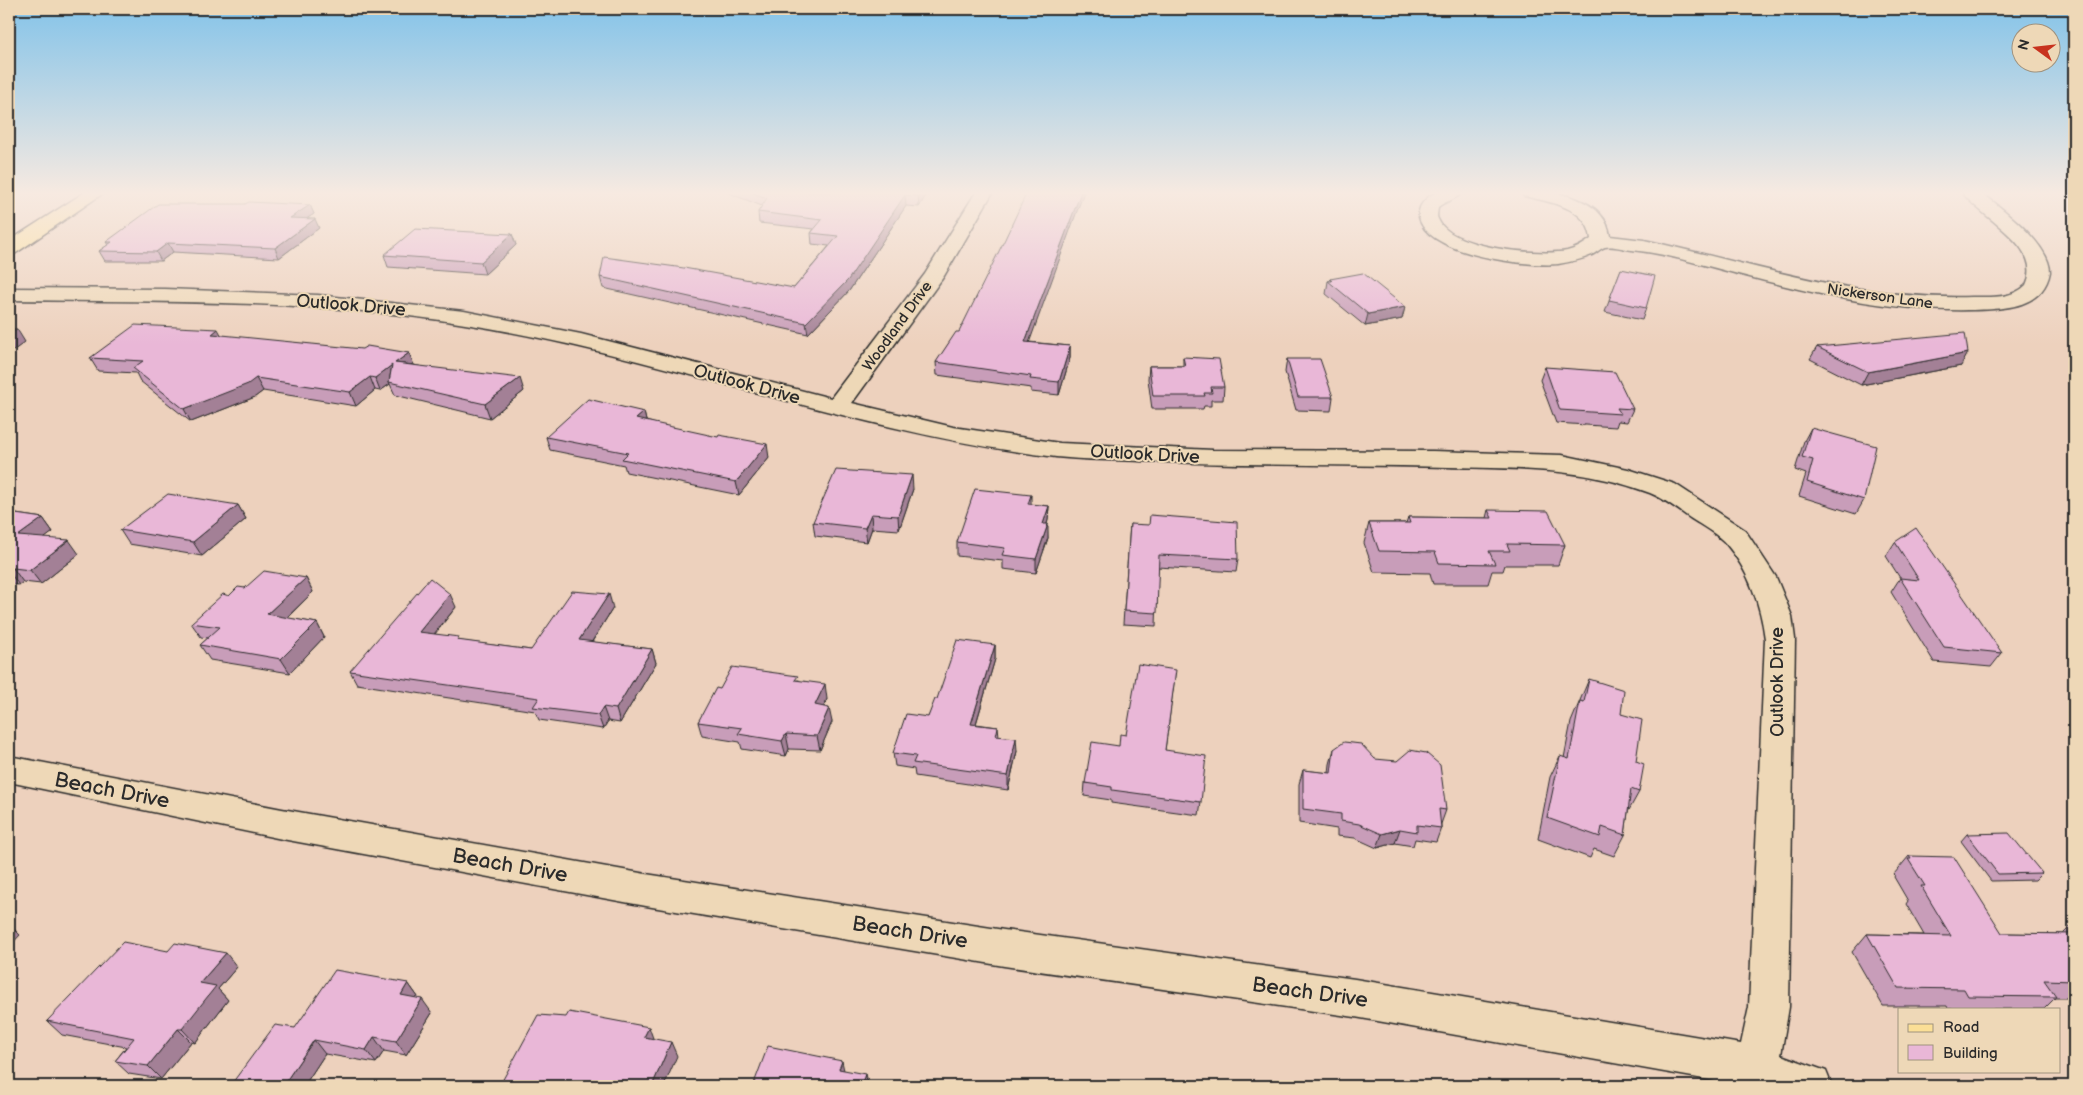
<svg xmlns="http://www.w3.org/2000/svg" width="2083" height="1095" viewBox="0 0 2083 1095" font-family="'Balsamiq Sans',sans-serif">
<style>
.lines{fill:none;stroke-linecap:round;stroke-linejoin:round}
.street-casing{stroke:#2b2b2b;stroke-width:3}
.primary-casing{stroke:#2b2b2b;stroke-width:3}
.street{fill:#eed8b7;fill-rule:evenodd}
.primary{fill:#fbdf96;fill-rule:evenodd}
.wall{fill:#c89db9;stroke:#2b2b2b}
.shaded-wall{fill:#a38096;stroke:#2b2b2b}
.building{fill:#e9b7d7;stroke:#2b2b2b}
.labels{text-anchor:middle;stroke-width:4;stroke-linejoin:round;paint-order:stroke}
.far-street-label{font-size:15px;fill:#2b2b2b;stroke:#eed8b7}
.street-label{font-size:18px;fill:#2b2b2b;stroke:#eed8b7}
.near-street-label{font-size:21px;fill:#2b2b2b;stroke:#eed8b7}
</style>
<rect width="100%" height="100%" fill="#edd1bd"/>
<filter id="ink" filterUnits="userSpaceOnUse"><feTurbulence type="fractalNoise" baseFrequency=".02" numOctaves="2"/><feDisplacementMap in="SourceGraphic" scale="10" xChannelSelector="R" yChannelSelector="G"/><feConvolveMatrix kernelMatrix="1 2 1 2 8 2 1 2 1" color-interpolation-filters="sRGB"/></filter>
<g filter="url(#ink)">
<g class="lines">
<defs>
<g id="street">
<path d="M976,192h17l-49,84 -92,127 101,24 107,16 153,7 220,1 129,4 66,14 47,15 70,46 31,47 16,39 3,23 -6,368 -8,48 45,16 6,15h-89l-388,-69 -351,-51 -358,-60 -364,-67 -273,-57v-26l273,53 364,65 358,56 351,49 386,65 8,-37 16,-368c-4,-33 -16,-68 -38,-94 -9,-11 -25,-19 -37,-27 -13,-9 -25,-19 -40,-25 -68,-26 -130,-24 -202,-26 -102,-3 -205,-1 -308,-6 -28,-1 -56,-1 -84,-4 -201,-24 -391,-101 -591,-133 -150,-25 -304,-22 -456,-24v-12l156,1 153,6 146,16 117,23 250,64 94,-124z"/>
<path d="M1438,192h25c-5,7 -18,9 -25,15 0,4 -2,9 0,12 12,30 102,37 129,32 9,-2 17,-7 24,-12 -3,-32 -41,-37 -67,-43l-3,-4c31,-3 84,5 89,44l34,4c109,24 216,61 328,57 18,0 40,2 54,-12 19,-39 -46,-67 -64,-93h19c20,16 69,52 69,80 -7,37 -47,37 -77,38 -79,2 -155,-15 -231,-35 -36,-9 -73,-21 -110,-25 -8,-1 -20,-5 -27,-3 -4,1 -9,6 -13,8 -11,5 -22,7 -34,9 -30,3 -132,-9 -139,-47 -2,-12 9,-22 19,-25z"/>
</g>
<polygon id="primary" points="85,192 105,192 16,253 9,255 9,241"/>
</defs>
<use href="#street" class="street-casing"/>
<use href="#primary" class="primary-casing"/>
<use href="#street" class="street"/>
<use href="#primary" class="primary"/>
</g>
<g class="wall">
<polygon points="726,192 932,192 928,192 919,207 906,206 849,291 808,334 603,288 600,277 794,288 829,246 812,244 811,233 814,229 759,223 758,212 762,206"/>
<polygon points="310,205 314,214 307,218 319,228 279,258 173,252 161,261 105,261 99,251 108,245 106,242"/>
<polygon points="512,234 516,245 485,274 388,267 384,255"/>
<polygon points="1621,269 1646,308 1642,320 1605,312"/>
<polygon points="1330,279 1405,307 1402,319 1365,326 1326,294 1328,281 1329,281"/>
<polygon points="221,335 414,365 524,391 490,418 395,395 390,384 380,391 375,390 356,406 263,391 255,397 191,422 140,381 136,373 98,371 90,358"/>
<polygon points="1029,342 1070,346 1070,358 1059,395 1031,392 1031,388 937,375 936,362"/>
<polygon points="1817,347 1961,366 1861,385 1810,359"/>
<polygon points="1183,357 1224,387 1223,400 1211,400 1211,406 1204,406 1203,409 1152,409 1148,379 1149,366 1183,366"/>
<polygon points="1287,359 1333,397 1331,411 1296,410 1285,372"/>
<polygon points="1545,367 1633,409 1627,422 1618,421 1616,427 1556,423 1540,380"/>
<polygon points="644,412 646,421 769,458 739,495 626,472 624,465 550,450 546,437"/>
<polygon points="1811,428 1864,500 1856,514 1799,496 1806,474 1795,470 1804,441"/>
<polygon points="913,489 899,530 872,528 867,542 815,536 813,522"/>
<polygon points="1031,495 1031,504 1049,506 1048,520 1047,524 1048,538 1036,573 1003,569 1003,561 957,556 957,542"/>
<polygon points="238,505 246,519 202,556 129,544 120,530"/>
<polygon points="1488,510 1565,545 1558,565 1505,565 1503,571 1492,571 1488,584 1433,584 1430,573 1374,572 1364,543 1369,523 1406,523 1408,517 1486,518"/>
<polygon points="9,513 43,518 53,532 44,538 79,554 41,584 23,582 19,585 9,584"/>
<polygon points="1130,524 1238,559 1236,572 1158,567 1156,626 1123,624"/>
<polygon points="1895,542 2002,653 1991,667 1934,662 1891,592 1900,578 1886,556"/>
<polygon points="306,578 313,592 287,618 317,623 324,637 290,673 210,660 200,645 208,638 201,637 191,623 229,596 245,588"/>
<polygon points="456,607 435,634 461,641 531,650 613,608 592,642 652,649 656,663 620,723 608,721 603,729 539,720 535,711 357,684 350,671"/>
<polygon points="995,645 995,659 976,724 998,727 999,736 1017,751 1008,790 915,776 914,769 895,766 893,753 928,717 937,699"/>
<polygon points="1589,679 1621,714 1636,761 1639,792 1628,812 1625,835 1614,856 1594,849 1590,858 1538,839 1550,777 1560,756 1564,758 1571,722"/>
<polygon points="799,680 827,699 824,707 832,722 820,750 789,749 786,756 742,749 740,742 702,736 698,722 720,689"/>
<polygon points="1174,683 1165,750 1201,802 1199,815 1111,803 1111,800 1084,796 1085,783 1119,746 1126,735"/>
<polygon points="1334,749 1375,759 1446,810 1441,824 1441,828 1436,842 1415,839 1413,846 1395,843 1377,848 1355,838 1337,836 1337,829 1299,823 1299,784 1303,770 1329,773 1330,764"/>
<polygon points="1967,834 2042,873 2035,880 1991,881 1961,841"/>
<polygon points="1909,856 2002,933 2063,934 2074,923 2074,998 2055,998 2044,1009 1948,1009 1947,1006 1883,1006 1852,952 1867,934 1924,935 1906,904 1908,901 1894,877 1895,875 1894,874"/>
<polygon points="168,951 237,967 218,989 228,1000 195,1043 191,1042 161,1079 129,1074 115,1061 126,1047 62,1035 47,1021"/>
<polygon points="408,983 418,997 417,998 432,1013 406,1055 384,1051 376,1063 325,1054 304,1086 230,1086 295,1028"/>
</g>
<g class="shaded-wall">
<polygon points="921,192 928,192 919,207 918,196"/>
<polygon points="1081,192 1084,192 1025,354 1025,342"/>
<polygon points="905,195 906,206 849,291 808,334 806,323"/>
<polygon points="310,205 314,214 294,227 290,218"/>
<polygon points="315,219 319,228 279,258 275,248"/>
<polygon points="512,234 516,245 485,274 481,262"/>
<polygon points="168,243 173,252 161,261 156,252"/>
<polygon points="1405,307 1402,319 1365,326 1368,314"/>
<polygon points="17,329 25,342 9,354 9,335"/>
<polygon points="218,329 225,342 212,334"/>
<polygon points="1070,346 1070,358 1059,395 1059,382"/>
<polygon points="409,353 414,365 395,363"/>
<polygon points="1968,353 1961,366 1861,385 1868,372"/>
<polygon points="392,365 389,382 390,384 380,391 375,378"/>
<polygon points="370,377 375,390 356,406 350,392"/>
<polygon points="256,378 263,391 255,397 191,422 184,409"/>
<polygon points="520,378 524,391 490,418 485,404"/>
<polygon points="644,412 647,425 636,419"/>
<polygon points="767,444 769,458 739,495 736,482"/>
<polygon points="912,475 913,489 899,530 898,516"/>
<polygon points="238,505 246,519 202,556 193,542"/>
<polygon points="1049,506 1048,520 1043,538 1043,524"/>
<polygon points="871,514 872,528 867,542 865,528"/>
<polygon points="43,518 53,532 29,550 18,536"/>
<polygon points="1048,524 1048,538 1036,573 1036,559"/>
<polygon points="69,540 79,554 41,584 30,570"/>
<polygon points="13,568 23,582 19,585 9,572 9,571"/>
<polygon points="306,578 313,592 275,629 267,614"/>
<polygon points="450,594 456,607 425,645 419,632"/>
<polygon points="609,594 613,608 584,654 579,640"/>
<polygon points="317,623 324,637 290,673 281,659"/>
<polygon points="995,645 995,659 972,737 971,724"/>
<polygon points="652,649 656,663 620,723 616,709"/>
<polygon points="825,684 827,699 818,720 815,705"/>
<polygon points="603,707 608,721 603,729 598,715"/>
<polygon points="829,708 832,722 820,750 817,736"/>
<polygon points="786,734 789,749 786,756 782,741"/>
<polygon points="1016,738 1017,751 1008,790 1008,776"/>
<polygon points="1400,829 1395,843 1377,848 1382,834"/>
<polygon points="9,924 20,935 9,947"/>
<polygon points="226,953 237,967 218,989 228,1000 195,1043 182,1029 200,983"/>
<polygon points="408,983 418,997 410,1009 401,995"/>
<polygon points="422,999 432,1013 406,1055 396,1041"/>
<polygon points="649,1027 654,1041 644,1037"/>
<polygon points="178,1029 191,1042 161,1079 148,1066"/>
<polygon points="374,1037 384,1051 376,1063 366,1050"/>
<polygon points="314,1040 325,1054 304,1086 286,1086 284,1084"/>
<polygon points="671,1042 677,1056 664,1086 652,1086"/>
<polygon points="842,1061 846,1080 839,1069"/>
<polygon points="865,1074 868,1086 861,1086"/>
</g>
<g class="building">
<polygon points="750,192 921,192 918,196 905,195 848,280 806,323 600,277 604,257 684,268 794,288 838,236 811,233 822,220 758,212 767,198"/>
<polygon points="1027,192 1081,192 1025,342 1070,346 1059,382 1030,379 1031,376 936,362 956,332 959,332 1005,239"/>
<polygon points="249,202 310,205 290,218 315,219 275,248 168,243 156,252 99,251 112,242 106,242 158,204 245,204"/>
<polygon points="415,229 512,234 481,262 384,255"/>
<polygon points="1621,269 1655,276 1646,308 1609,300"/>
<polygon points="1363,273 1405,307 1368,314 1328,281 1332,281 1330,279"/>
<polygon points="135,325 218,329 212,334 362,349 367,346 409,353 395,363 520,378 485,404 389,382 392,365 375,378 370,377 350,392 256,378 248,384 184,409 133,368 143,361 90,358"/>
<polygon points="9,329 17,329 9,335"/>
<polygon points="1965,333 1968,353 1868,372 1817,347"/>
<polygon points="1183,357 1219,359 1224,387 1211,387 1212,393 1204,393 1205,396 1153,396 1149,366 1185,366"/>
<polygon points="1287,359 1320,359 1333,397 1298,397"/>
<polygon points="1545,367 1615,372 1633,409 1617,408 1621,414 1560,410"/>
<polygon points="588,399 644,412 636,419 718,437 719,435 767,444 736,482 622,459 628,453 546,437"/>
<polygon points="1811,428 1876,446 1864,500 1807,482 1813,460 1802,457"/>
<polygon points="836,470 912,475 898,516 871,514 865,528 813,522"/>
<polygon points="975,489 1031,495 1028,504 1049,506 1043,524 1048,524 1036,559 1002,555 1005,548 957,542"/>
<polygon points="168,494 238,505 193,542 120,530"/>
<polygon points="1488,510 1548,511 1565,545 1507,544 1510,551 1489,551 1495,564 1439,563 1435,552 1379,551 1369,523 1410,523 1408,517 1492,518"/>
<polygon points="9,513 43,518 18,536 69,540 30,570 13,568 9,571"/>
<polygon points="1150,515 1237,522 1238,559 1159,555 1157,613 1124,611 1130,524 1149,525"/>
<polygon points="1916,528 2002,653 1944,647 1900,578 1919,580 1895,542"/>
<polygon points="264,571 306,578 267,614 317,623 281,659 200,645 220,627 191,623 223,594 229,596 238,587 245,588"/>
<polygon points="430,578 450,594 419,632 459,637 457,640 531,650 572,591 609,594 579,640 652,649 616,709 603,707 598,715 533,707 539,698 350,671"/>
<polygon points="957,640 995,645 971,724 998,727 996,736 1016,738 1008,776 913,763 916,756 893,753 906,714 928,717 935,699 937,699"/>
<polygon points="1138,664 1176,670 1165,750 1206,756 1201,802 1112,790 1112,787 1085,783 1092,742 1119,746 1120,734 1126,735"/>
<polygon points="732,667 798,676 795,680 825,684 815,705 829,708 817,736 786,734 782,741 738,734 742,728 698,722 716,688 720,689"/>
<polygon points="1589,679 1624,690 1621,714 1642,720 1636,761 1644,764 1639,792 1631,789 1625,835 1602,827 1600,837 1547,818 1560,756 1569,759 1580,701 1584,702"/>
<polygon points="1344,742 1361,744 1375,759 1397,761 1410,750 1426,753 1440,765 1446,810 1439,809 1441,828 1417,825 1417,832 1400,829 1382,834 1359,824 1341,821 1341,814 1303,809 1303,770 1331,773 1334,749"/>
<polygon points="2009,833 2042,873 1998,874 1967,834"/>
<polygon points="1909,856 1954,857 2002,933 2074,934 2074,981 2044,980 2056,997 1968,996 1964,989 1898,988 1867,934 1951,936 1921,886 1925,886 1908,859 1911,859"/>
<polygon points="123,942 168,951 175,943 226,953 200,983 216,986 182,1029 178,1029 148,1066 115,1061 134,1038 47,1021"/>
<polygon points="335,970 408,983 401,995 422,999 396,1041 374,1037 366,1050 314,1040 284,1084 281,1083 279,1086 230,1086 275,1025 295,1028"/>
<polygon points="569,1012 649,1027 644,1037 671,1042 652,1086 507,1086 500,1085 538,1015 566,1017"/>
<polygon points="768,1046 842,1061 839,1069 865,1074 861,1086 753,1086"/>
</g>
</g>
<linearGradient id="sky" x2="0" y2="1"><stop stop-color="#83c3e9"/><stop offset="0.56" stop-color="#f7eae1"/><stop offset="1" stop-color="#f7eae1" stop-opacity="0"/></linearGradient>
<rect width="2083" height="345" fill="url(#sky)"/>
<g class="labels">
<g class="far-street-label">
<text transform="translate(1880 296) rotate(8)" y="5">Nickerson Lane</text>
<text transform="translate(897 326) rotate(-54)" y="5">Woodland Drive</text>
</g>
<g class="street-label">
<text transform="translate(351 305) rotate(5)" y="6">Outlook Drive</text>
<text transform="translate(747 384) rotate(15)" y="6">Outlook Drive</text>
<text transform="translate(1145 454) rotate(3)" y="6">Outlook Drive</text>
<text transform="translate(1777 682) rotate(-90)" y="6">Outlook Drive</text>
</g>
<g class="near-street-label">
<text transform="translate(112 790) rotate(11)" y="7">Beach Drive</text>
<text transform="translate(510 865) rotate(10)" y="7">Beach Drive</text>
<text transform="translate(910 932) rotate(9)" y="7">Beach Drive</text>
<text transform="translate(1310 992) rotate(8)" y="7">Beach Drive</text>
</g>
</g>
<rect width="2083" height="1095" fill="none" stroke="#eed8b7" stroke-width="30"/>
<rect x="15" y="15" width="2053" height="1065" fill="none" stroke="#2b2b2b" stroke-width="2" filter="url(#ink)"/>
<rect x="1898" y="1008" width="162" height="65" fill="#eed8b7" stroke="#a0937f"/>
<rect x="1908" y="1024" width="25" height="8" fill="#fbdf96" stroke="#a0937f"/>
<text x="1943" y="1032" font-size="15" fill="#2b2b2b">Road</text>
<rect x="1908" y="1045" width="25" height="15" fill="#e9b7d7" stroke="#a0937f"/>
<text x="1943" y="1058" font-size="15" fill="#2b2b2b">Building</text>
<g transform="translate(2036 48) rotate(285)"><circle r="24" fill="#eed8b7" stroke="#a0937f"/>
<path d="M0-4L9 19L0 12L-9 19Z" fill="#c8321e"/>
<text y="-8" font-size="14" font-weight="bold" text-anchor="middle" fill="#2b2b2b">N</text>
</g>
</svg>
